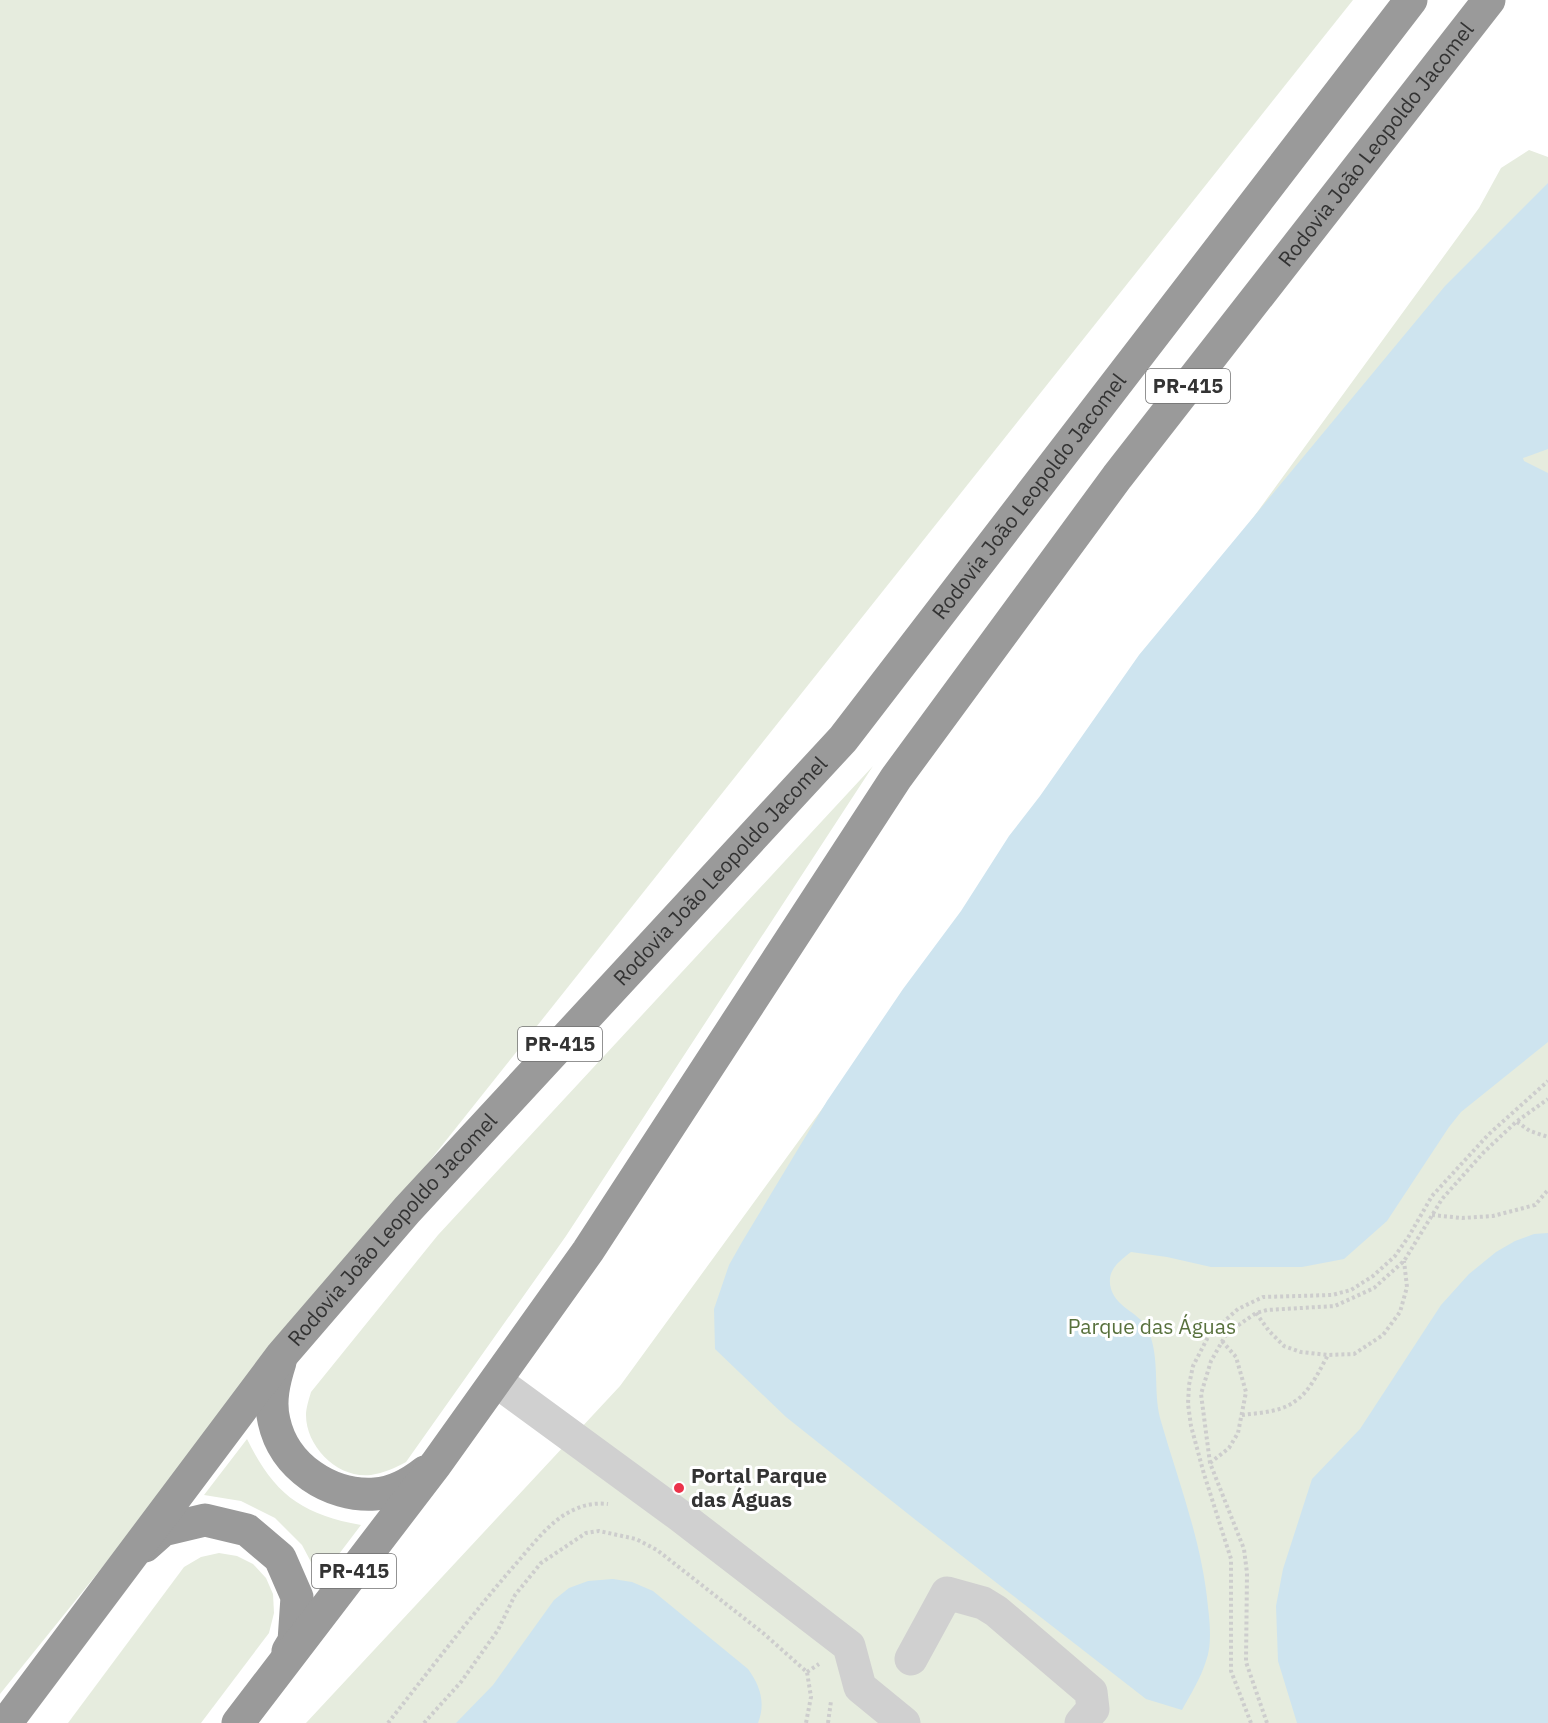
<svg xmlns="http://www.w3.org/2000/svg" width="1548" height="1723" viewBox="0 0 1548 1723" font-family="'IBM Plex Sans',sans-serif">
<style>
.green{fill:#e6ecde}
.water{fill:#cee4ef}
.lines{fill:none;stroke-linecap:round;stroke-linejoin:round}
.path{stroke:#cdcdcd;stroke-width:4;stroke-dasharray:3 3;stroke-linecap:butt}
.minor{stroke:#d0d0d0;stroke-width:33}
.highway{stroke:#9a9a9a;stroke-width:33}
.poi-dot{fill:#eb334a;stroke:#fff;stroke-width:2}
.labels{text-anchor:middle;stroke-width:6;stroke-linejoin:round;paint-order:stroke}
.shield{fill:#fff;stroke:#707070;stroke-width:1.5}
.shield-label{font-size:20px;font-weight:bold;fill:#333}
.street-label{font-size:21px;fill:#333;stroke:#fff}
.park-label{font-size:21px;fill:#58713d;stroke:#fff}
.poi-label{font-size:21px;font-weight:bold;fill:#333;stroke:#fff;text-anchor:start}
</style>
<rect width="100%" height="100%" fill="#fff"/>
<g class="green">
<polygon points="0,0 1353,0 397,1202 0,1694"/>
<polygon points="1529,150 1548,157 1548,1723 306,1723 620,1386 1479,208 1501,168"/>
<path d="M873,766l-307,470 -160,226c-11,6 -22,11 -35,13 -33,4 -65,-28 -65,-60 0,-7 3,-16 5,-23l127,-157z"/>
<path d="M247,1439c27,55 54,75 114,86l-41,54 -18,-34 -27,-27 -34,-17 -37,-6z"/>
<polygon points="219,1553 237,1556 253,1564 266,1578 273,1594 274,1613 269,1633 201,1723 68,1723 184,1567 201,1557"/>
</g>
<g class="water">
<path d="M1548,183v266l-25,9 1,3 24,12v569l-87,70 -12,15 -62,94 -43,38 -42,8h-91l-44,-10 -36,-5c-13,10 -25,19 -20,37 6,20 31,24 38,43 11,28 4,59 11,86 18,63 42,123 48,189 2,17 4,38 -2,54 -5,17 -16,34 -24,49l-36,-11 -229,-178 -131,-104 -71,-68 -1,-40 15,-44 13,-23 85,-141 76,-112 58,-78 48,-75 31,-40 99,-141 306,-369z"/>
<polygon points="1548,1233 1548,1723 1297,1723 1278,1661 1276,1606 1283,1569 1312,1479 1360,1429 1441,1305 1469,1274 1496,1252 1515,1241 1534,1234"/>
<path d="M613,1579l19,3 21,9 95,78c12,16 18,34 10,54h-302l37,-38 61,-85 15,-12 19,-7z"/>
</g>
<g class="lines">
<g class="path">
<polyline points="1517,1122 1530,1131 1548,1137"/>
<polyline points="1432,1215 1462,1218 1493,1216 1535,1205 1548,1190"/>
<polyline points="1256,1313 1269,1331 1284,1346 1301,1352 1328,1355 1354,1354 1383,1335 1400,1312 1407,1287 1404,1261"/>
<path d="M1242,1415c17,-2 38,-3 52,-13 16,-10 25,-31 34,-47"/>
<polyline points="1210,1463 1229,1448 1238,1433 1246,1392 1236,1357 1222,1341"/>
<polyline points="807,1672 819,1664"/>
<path d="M388,1723c41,-52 82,-106 126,-157 15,-17 29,-36 47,-49 15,-10 30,-15 47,-13"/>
<polyline points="424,1723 461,1682 498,1630 515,1595 541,1563 586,1533 599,1531 636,1539 657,1550 763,1633 807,1672 811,1697 806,1723"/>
<polyline points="828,1723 831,1701"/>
<polyline points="1251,1723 1231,1671 1231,1559 1204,1474 1191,1426 1188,1404 1189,1385 1193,1366 1209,1335 1238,1309 1263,1297 1332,1295 1351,1290 1373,1276 1395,1256 1409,1236 1432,1196 1488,1135 1548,1081"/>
<polyline points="1267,1723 1246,1662 1247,1573 1244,1549 1210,1463 1201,1394 1211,1361 1227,1333 1256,1313 1267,1310 1335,1306 1374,1288 1404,1261 1442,1199 1484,1152 1516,1122 1548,1099"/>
</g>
<g class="minor">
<polyline points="496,1381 679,1515 849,1646 860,1687 904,1723"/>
<polyline points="911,1659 947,1593 983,1603 996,1611 1091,1692 1093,1709 1081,1723"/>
</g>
<g class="highway">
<path d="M280,1362c-6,19 -11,39 -6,59 10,46 56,76 101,73 18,-1 36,-11 50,-22"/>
<polyline points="145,1546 163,1530 205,1520 247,1530 280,1558 297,1597 294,1641 288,1651"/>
<path id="s1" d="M6,1723l276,-368 125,-145 436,-471 568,-739"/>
<path id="s2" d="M238,1723l198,-259 152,-213 308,-473 221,-301 372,-477"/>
</g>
</g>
<circle class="poi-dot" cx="679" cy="1488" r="6"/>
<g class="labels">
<g class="shield">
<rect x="1146" y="369" width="84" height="34" rx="4.5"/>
<rect x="518" y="1027" width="84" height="34" rx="4.5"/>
<rect x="312" y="1554" width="84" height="34" rx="4.5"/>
</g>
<g class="shield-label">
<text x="1188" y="393">PR-415</text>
<text x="560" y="1051">PR-415</text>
<text x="354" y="1578">PR-415</text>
</g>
<g class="street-label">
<text dy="7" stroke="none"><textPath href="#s2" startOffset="1947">Rodovia João Leopoldo Jacomel</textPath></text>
<text dy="7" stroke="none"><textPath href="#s1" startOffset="1599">Rodovia João Leopoldo Jacomel</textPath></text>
<text dy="7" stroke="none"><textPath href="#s1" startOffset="1113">Rodovia João Leopoldo Jacomel</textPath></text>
<text dy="7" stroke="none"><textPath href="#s1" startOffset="627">Rodovia João Leopoldo Jacomel</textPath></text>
</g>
<g class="park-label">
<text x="1152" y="1334">Parque das Águas</text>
</g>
<g class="poi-label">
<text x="691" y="1483">Portal Parque<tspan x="691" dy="24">das Águas</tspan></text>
</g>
</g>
</svg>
